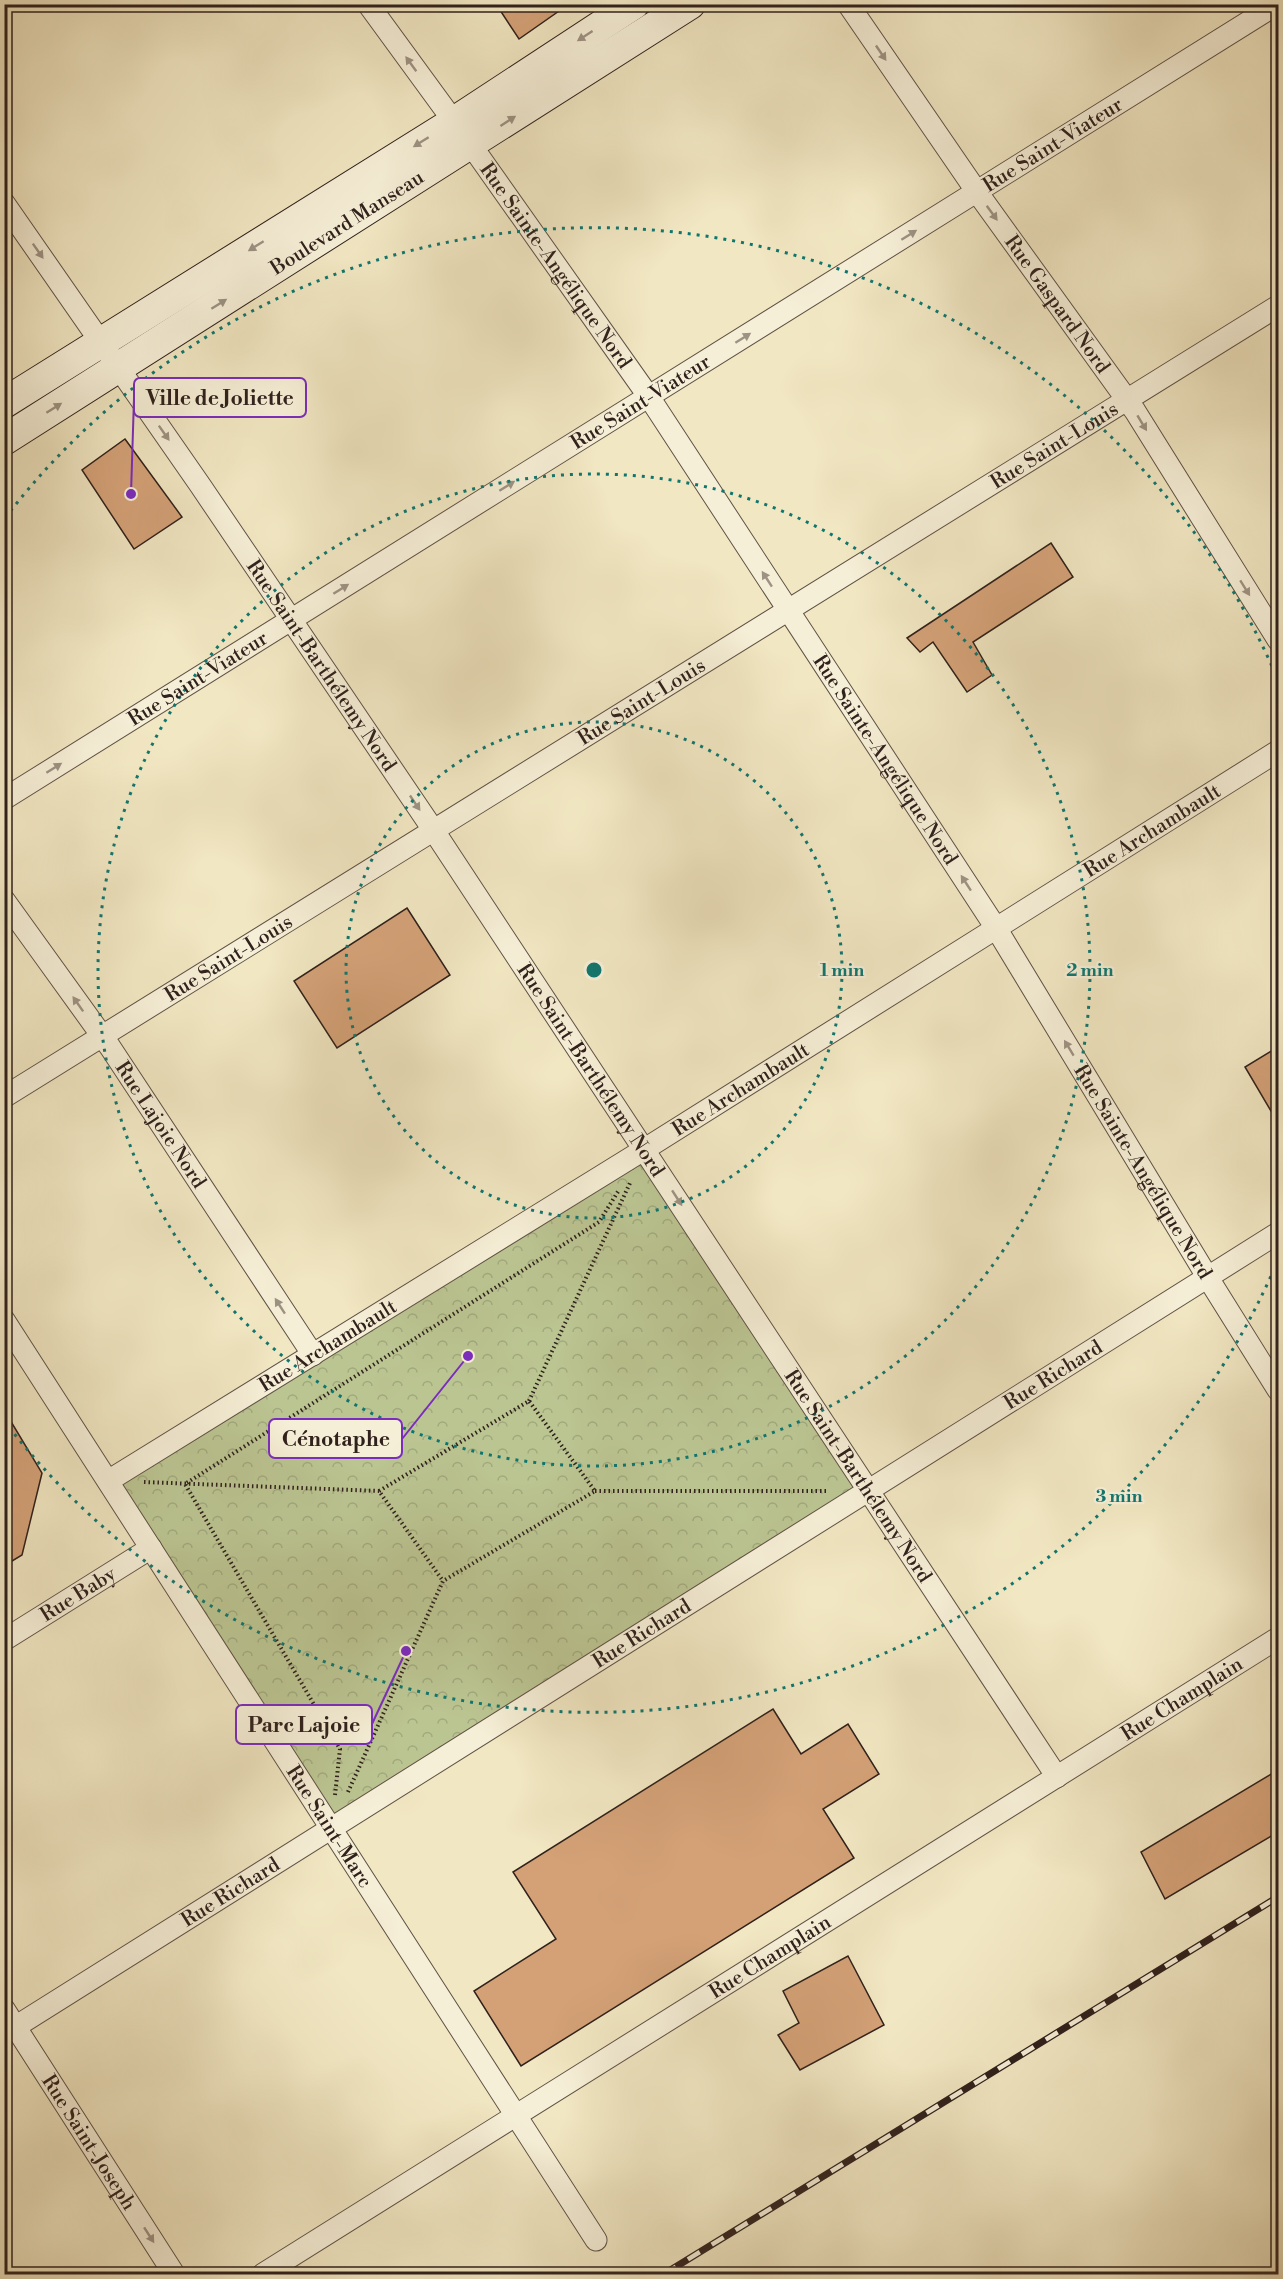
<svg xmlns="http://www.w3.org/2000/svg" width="1283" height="2279" viewBox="0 0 1283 2279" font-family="'Libre Bodoni',serif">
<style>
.park{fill:url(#park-crowns);stroke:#767357;stroke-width:1.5}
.building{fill:#d4a177;stroke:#30211c;stroke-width:1.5}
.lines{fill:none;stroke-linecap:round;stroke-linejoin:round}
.minor-casing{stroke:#605246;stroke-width:23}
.secondary-casing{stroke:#30211c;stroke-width:32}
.path{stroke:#30211c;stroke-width:4;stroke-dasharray:1.5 3;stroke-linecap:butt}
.minor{stroke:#f6efd7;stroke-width:21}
.secondary{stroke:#f6efd7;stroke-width:30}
.rail-casing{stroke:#30211c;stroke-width:7}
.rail{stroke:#f6efd7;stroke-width:4.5;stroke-dasharray:14;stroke-linecap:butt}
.oneway{fill:#9d9283}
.ring{fill:none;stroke:#0f766e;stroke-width:3;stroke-dasharray:3 6}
.labels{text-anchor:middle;stroke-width:4.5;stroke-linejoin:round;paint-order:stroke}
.street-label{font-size:20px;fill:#30211c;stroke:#f6efd7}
.centre{fill:#0f766e;stroke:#f6efd7;stroke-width:3}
.ring-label{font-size:18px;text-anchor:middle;font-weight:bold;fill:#0f766e;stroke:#f6efd7;stroke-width:4.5;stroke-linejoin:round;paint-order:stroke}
.leader{fill:none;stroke:#7b2cbf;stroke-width:2}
.callout-dot{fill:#7b2cbf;stroke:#f6efd7;stroke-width:2}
.callout{fill:#f6efd7;stroke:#7b2cbf;stroke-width:2}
.callout-label{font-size:21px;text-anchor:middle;font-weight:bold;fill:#30211c}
</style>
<defs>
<pattern id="park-crowns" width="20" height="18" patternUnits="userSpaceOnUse" patternTransform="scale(1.5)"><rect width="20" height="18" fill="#bbc592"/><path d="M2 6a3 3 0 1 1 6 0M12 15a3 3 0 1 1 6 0" fill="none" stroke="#a1a97d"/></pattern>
</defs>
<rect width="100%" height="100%" fill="#f1e7c2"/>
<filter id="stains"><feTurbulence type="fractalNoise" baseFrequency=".00333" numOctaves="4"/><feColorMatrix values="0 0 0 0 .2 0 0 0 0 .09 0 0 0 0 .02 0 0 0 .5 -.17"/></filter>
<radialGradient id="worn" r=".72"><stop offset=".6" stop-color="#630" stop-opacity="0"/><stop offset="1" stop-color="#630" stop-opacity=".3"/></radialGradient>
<polygon class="park" points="645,1149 868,1491 332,1829 108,1481"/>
<g class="building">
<polygon points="496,4 569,4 519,39"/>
<polygon points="125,439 182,517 134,549 82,470"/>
<polygon points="1051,543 1073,577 973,642 992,675 967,692 933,642 920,652 907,638"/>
<polygon points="407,908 450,975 337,1048 294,981"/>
<polygon points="1278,1047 1278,1123 1245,1067"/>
<polygon points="4,1410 42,1473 22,1555 4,1566"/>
<polygon points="773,1709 801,1754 848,1724 879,1774 823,1809 854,1858 521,2066 474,1991 556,1939 513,1872"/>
<polygon points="1278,1770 1278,1832 1165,1899 1141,1852"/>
<polygon points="848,1956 884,2025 800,2070 778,2035 799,2023 783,1991"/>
</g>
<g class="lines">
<defs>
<g id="minor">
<path id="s1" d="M368,4l103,141 178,252 347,531 212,350 70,112"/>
<path id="s2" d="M848,4l129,188 158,219 143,229"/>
<path id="s3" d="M4,203l196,282 234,346 623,946"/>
<path id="s4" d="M4,799l1273,-795"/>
<path id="s5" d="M4,900l106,147 203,308"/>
<path id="s6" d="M4,1097l1274,-791"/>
<path id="s7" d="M4,1320l592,920"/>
<path id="s8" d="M108,1481l537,-332 633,-398"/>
<path id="s9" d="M4,1640l147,-92"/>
<path id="s10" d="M4,2009l170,265"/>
<path id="s11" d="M4,2034l1274,-801"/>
<path id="s12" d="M263,2274l1015,-636"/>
</g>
<g id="secondary">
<polyline points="4,403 454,122 634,4"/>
<path id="s13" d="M4,440l686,-436"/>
</g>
</defs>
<use href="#minor" class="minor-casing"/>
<use href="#secondary" class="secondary-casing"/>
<g class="path">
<polyline points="529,1401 630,1183"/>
<polyline points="144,1482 379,1491"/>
<polyline points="595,1491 828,1491"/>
<polyline points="348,1792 443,1581 595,1491 529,1401 379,1491 443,1581"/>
<polyline points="335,1795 340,1749 185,1484 599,1222 619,1190"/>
</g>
<use href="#minor" class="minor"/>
<use href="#secondary" class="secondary"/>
<defs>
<polyline id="rail" points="664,2274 1278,1897"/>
</defs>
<use href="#rail" class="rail-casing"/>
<use href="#rail" class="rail"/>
</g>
<defs><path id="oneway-solid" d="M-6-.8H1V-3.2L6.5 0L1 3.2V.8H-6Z" transform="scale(1.5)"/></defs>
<g class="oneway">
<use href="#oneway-solid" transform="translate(585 36) rotate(147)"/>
<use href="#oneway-solid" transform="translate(881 53) rotate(56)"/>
<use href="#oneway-solid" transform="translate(411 64) rotate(-126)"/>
<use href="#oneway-solid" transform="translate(508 121) rotate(-33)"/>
<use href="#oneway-solid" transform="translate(421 142) rotate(148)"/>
<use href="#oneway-solid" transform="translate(992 213) rotate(54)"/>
<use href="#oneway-solid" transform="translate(909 235) rotate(-32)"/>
<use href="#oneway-solid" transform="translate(256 246) rotate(148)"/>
<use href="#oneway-solid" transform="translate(38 251) rotate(55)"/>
<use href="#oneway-solid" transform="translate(219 304) rotate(-32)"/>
<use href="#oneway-solid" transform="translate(743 338) rotate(-32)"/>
<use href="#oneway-solid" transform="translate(54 408) rotate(-32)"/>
<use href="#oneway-solid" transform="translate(1142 423) rotate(59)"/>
<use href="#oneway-solid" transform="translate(164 433) rotate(55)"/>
<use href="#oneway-solid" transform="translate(507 486) rotate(-32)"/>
<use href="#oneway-solid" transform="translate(767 579) rotate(-123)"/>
<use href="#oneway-solid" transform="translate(1245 588) rotate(58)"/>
<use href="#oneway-solid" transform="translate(341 589) rotate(-32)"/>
<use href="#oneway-solid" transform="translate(54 768) rotate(-32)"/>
<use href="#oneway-solid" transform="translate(415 803) rotate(56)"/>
<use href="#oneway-solid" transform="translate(966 883) rotate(-123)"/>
<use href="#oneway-solid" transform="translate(78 1004) rotate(-125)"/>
<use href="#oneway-solid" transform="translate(1069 1048) rotate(-121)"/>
<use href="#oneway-solid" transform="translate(677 1198) rotate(57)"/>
<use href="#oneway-solid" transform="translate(280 1306) rotate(-123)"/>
<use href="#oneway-solid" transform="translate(149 2235) rotate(57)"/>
</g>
<g class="ring">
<circle cx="594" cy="970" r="248"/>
<circle cx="594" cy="970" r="496"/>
<path d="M1278 1260A743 743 0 0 1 5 1422M5 518A743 743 0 0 1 1278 680"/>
</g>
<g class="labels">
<g class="street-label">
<text dy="7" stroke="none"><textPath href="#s4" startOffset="1236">Rue Saint-Viateur</textPath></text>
<text dy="7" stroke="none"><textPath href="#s13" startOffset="406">Boulevard Manseau</textPath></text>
<text dy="7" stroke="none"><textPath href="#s1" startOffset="322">Rue Sainte-Angélique Nord</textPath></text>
<text dy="7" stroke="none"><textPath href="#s2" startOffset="366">Rue Gaspard Nord</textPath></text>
<text dy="7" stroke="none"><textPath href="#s4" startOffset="750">Rue Saint-Viateur</textPath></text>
<text dy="7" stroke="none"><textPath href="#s6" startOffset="1236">Rue Saint-Louis</textPath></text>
<text dy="7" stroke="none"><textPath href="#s3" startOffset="561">Rue Saint-Barthélemy Nord</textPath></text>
<text dy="7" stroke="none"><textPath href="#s4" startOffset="228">Rue Saint-Viateur</textPath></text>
<text dy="7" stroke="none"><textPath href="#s6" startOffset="750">Rue Saint-Louis</textPath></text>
<text dy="7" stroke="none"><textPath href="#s1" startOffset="916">Rue Sainte-Angélique Nord</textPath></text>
<text dy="7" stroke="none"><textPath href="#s8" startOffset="1230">Rue Archambault</textPath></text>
<text dy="7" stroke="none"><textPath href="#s6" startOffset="264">Rue Saint-Louis</textPath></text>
<text dy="7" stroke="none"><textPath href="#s3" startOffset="1047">Rue Saint-Barthélemy Nord</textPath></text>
<text dy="7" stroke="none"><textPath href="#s8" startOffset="744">Rue Archambault</textPath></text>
<text dy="7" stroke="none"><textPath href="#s5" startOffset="274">Rue Lajoie Nord</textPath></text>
<text dy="7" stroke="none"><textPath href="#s1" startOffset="1402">Rue Sainte-Angélique Nord</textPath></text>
<text dy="7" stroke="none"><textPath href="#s8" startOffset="258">Rue Archambault</textPath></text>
<text dy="7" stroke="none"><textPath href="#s11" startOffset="1239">Rue Richard</textPath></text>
<text dy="7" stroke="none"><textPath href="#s3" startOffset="1533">Rue Saint-Barthélemy Nord</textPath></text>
<text dy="7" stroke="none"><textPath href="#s9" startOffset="87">Rue Baby</textPath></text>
<text dy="7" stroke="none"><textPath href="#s11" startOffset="753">Rue Richard</textPath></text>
<text dy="7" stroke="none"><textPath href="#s12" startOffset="1084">Rue Champlain</textPath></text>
<text dy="7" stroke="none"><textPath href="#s7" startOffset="602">Rue Saint-Marc</textPath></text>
<text dy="7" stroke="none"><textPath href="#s11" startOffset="267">Rue Richard</textPath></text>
<text dy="7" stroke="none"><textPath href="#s12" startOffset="598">Rue Champlain</textPath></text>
<text dy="7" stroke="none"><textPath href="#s10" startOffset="158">Rue Saint-Joseph</textPath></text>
</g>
</g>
<circle cx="594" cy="970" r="9" class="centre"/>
<g class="ring-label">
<text x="842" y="976">1 min</text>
<text x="1090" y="976">2 min</text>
<text x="1119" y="1502">3 min</text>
</g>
<path class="leader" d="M131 494L134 398M468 1356L402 1439M406 1651L372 1724"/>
<g class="callout-dot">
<circle cx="131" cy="494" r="6"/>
<circle cx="468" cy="1356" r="6"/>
<circle cx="406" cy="1651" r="6"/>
</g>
<g class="callout">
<rect x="134" y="378" width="172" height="39" rx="6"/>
<rect x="269" y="1419" width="133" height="39" rx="6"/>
<rect x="236" y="1705" width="136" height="39" rx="6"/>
</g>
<g class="callout-label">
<text x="220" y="405">Ville de Joliette</text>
<text x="336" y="1446">Cénotaphe</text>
<text x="304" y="1732">Parc Lajoie</text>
</g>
<rect width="1283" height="2279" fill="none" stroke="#f1e7c2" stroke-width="24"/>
<rect x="6" y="6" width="1271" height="2267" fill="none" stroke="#30211c" stroke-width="3"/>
<rect x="12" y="12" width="1259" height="2255" fill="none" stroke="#30211c" stroke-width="1.5"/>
<rect width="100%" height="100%" filter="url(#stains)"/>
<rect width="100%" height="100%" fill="url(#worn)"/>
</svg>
